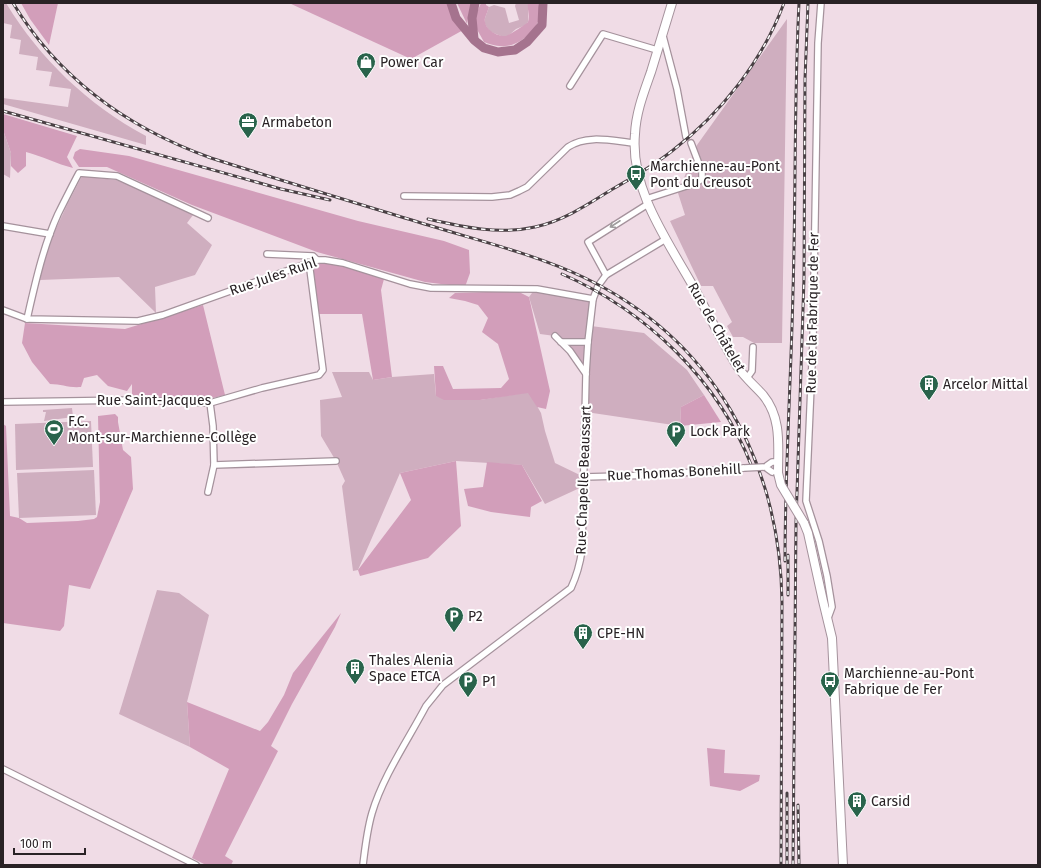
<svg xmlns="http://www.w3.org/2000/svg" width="1041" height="868" viewBox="0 0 1041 868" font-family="'Fira Sans',sans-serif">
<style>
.green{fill:#cfaebf}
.forest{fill:#d29eba}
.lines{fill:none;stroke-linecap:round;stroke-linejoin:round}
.river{stroke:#a5738e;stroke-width:9}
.minor-casing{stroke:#a5929c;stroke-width:8}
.secondary-casing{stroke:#a5929c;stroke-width:10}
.minor{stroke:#fff;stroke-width:5.5}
.secondary{stroke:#fff;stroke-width:8}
.rail-casing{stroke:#494044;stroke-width:3}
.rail{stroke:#fff;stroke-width:1.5;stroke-dasharray:4.5;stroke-linecap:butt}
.minor-bridge-casing{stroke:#a5929c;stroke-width:8;stroke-linecap:butt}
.secondary-bridge-casing{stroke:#a5929c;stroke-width:10;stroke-linecap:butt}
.minor-bridge{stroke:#fff;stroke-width:5.5}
.secondary-bridge{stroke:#fff;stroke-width:8}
.oneway{stroke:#9f9c9d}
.labels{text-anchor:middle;stroke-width:4;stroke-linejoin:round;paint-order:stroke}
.poi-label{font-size:14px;fill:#292225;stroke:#fff;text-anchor:start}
.street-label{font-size:14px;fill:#292225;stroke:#fff}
</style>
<rect width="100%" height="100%" fill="#f0dce6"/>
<g class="green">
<path d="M3,3h3c34,56 82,102 140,133v9l-143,-41v-6l65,9 3,-18 -22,-3 3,-14 -16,-2 2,-13 -19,-3 2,-14 -11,-2 2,-13 -9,-2 1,-14 -1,-1z"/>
<polygon points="516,3 528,3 528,22 526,25 516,29 508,36 501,36 491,32 488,29 485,24 485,18 489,7 494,5 505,8 509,23 519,20 515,6"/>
<polygon points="787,19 782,343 754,343 743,337 733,337 727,326 732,322 713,286 701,286 670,221 685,215 678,193 697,145"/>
<polygon points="3,130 11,153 10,178 3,174"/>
<polygon points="82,176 116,180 134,187 193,215 187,223 212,245 195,275 155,287 156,313 119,277 40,280 43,256 68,203"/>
<polygon points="535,289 593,299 591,326 644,333 687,370 704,395 681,407 680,426 586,412 587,372 555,336 540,334 529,297"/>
<polygon points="332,372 369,372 373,380 392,377 434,374 436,396 480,400 529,392 541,413 545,431 555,463 584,477 584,486 545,504 522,465 456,461 400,473 358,570 353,571 342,486 345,481 336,461 321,436 320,400 342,397"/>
<polygon points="72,408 73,417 44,421 46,412 43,412 43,410"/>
<polygon points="91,421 93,467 16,470 15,424"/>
<polygon points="94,470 96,515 19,518 17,473"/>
<polygon points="157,590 179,593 209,615 187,702 190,747 119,714"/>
</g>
<g class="forest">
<polygon points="21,3 58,3 49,45 30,19"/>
<polygon points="289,3 451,3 465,29 411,59"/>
<polygon points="457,3 471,3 467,24"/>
<path d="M481,3h5v2l3,2c-1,3 -3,8 -4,11 -2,11 12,19 21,18 2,0 22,-13 22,-14 2,-7 -1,-13 0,-19h10c2,7 2,15 -1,21 -5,11 -21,22 -32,22 -8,1 -15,-2 -21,-4l-10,-18 1,-7z"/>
<path d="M3,114l74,22 -10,21 6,11c-16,-4 -31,-12 -47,-16v14l-8,7 -7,-7v-13l-8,-23z"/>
<polygon points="80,149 129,156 358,221 444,241 469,250 470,273 465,287 425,282 317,252 192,205 107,167 79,167 73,158 75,152"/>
<polygon points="309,262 345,264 384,279 381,290 392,377 373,380 362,314 316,314"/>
<polygon points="517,291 529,297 550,391 546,409 537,407 528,393 480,400 444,400 436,396 434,366 443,366 453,389 501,388 509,379 498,344 482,332 488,318 478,305 465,301 449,298 455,293"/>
<path d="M203,305l22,90 -16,4 -77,-1v-14l-5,7 -19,-5 -11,-11 -13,3 -3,9c-13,1 -19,-3 -31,-3l-18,-22 -10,-19 3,-20 100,6z"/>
<polygon points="704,395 721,422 680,426 681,407"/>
<polygon points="115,414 118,417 118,422 123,450 131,457 133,489 90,589 69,585 64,626 60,631 3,623 3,424 6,426 10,516 19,518 27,523 78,521 94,519 97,517 100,502 98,416"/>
<polygon points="456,461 461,526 428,558 360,576 358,570 411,500 400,473"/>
<polygon points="487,462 522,465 542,501 531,507 530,517 491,512 468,506 464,489 483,487"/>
<polygon points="341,613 335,627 292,704 271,746 278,751 225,856 233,861 231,865 206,865 192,858 229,769 190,747 187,702 260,731 268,722 284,695 293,673"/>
<polygon points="707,748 725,750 724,773 760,775 759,781 740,791 710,786"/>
</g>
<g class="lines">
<g class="river">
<polyline points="451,3 456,18 474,40 484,48 498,52 515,50 527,42 542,25 543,3"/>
<polyline points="474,39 472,18 475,3"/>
</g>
<defs>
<g id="minor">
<polyline points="821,3 818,43 813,340 806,501 819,541 827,576 832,607 828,618"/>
<polyline points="663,36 677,89 686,137"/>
<polyline points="570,86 603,34 657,50"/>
<path d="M404,196l88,1 18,-2 9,-4 8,-4 41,-40c19,-13 45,-6 66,-4"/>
<polyline points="646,199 696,183 702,179 702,172 691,143"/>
<polyline points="3,226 50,234"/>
<polyline points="267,254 313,256 317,260"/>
<polyline points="606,275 588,242 648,204"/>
<polyline points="3,310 27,319 138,321 163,315 317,260 325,260 343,263 410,284 431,288 537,289 593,299"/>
<path d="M27,319c8,-35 16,-72 31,-105 7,-14 14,-28 21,-41l38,3 91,42"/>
<polyline points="555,336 570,351 586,374"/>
<polyline points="561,342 588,342"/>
<polyline points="747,378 752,371 753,347"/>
<polyline points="3,402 133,400 210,403 262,388 319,375 323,370 309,262"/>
<polyline points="778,462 772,462 765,467 772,472 778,473"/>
<polyline points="214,465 336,461"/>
<polyline points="584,477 655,475 744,468"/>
<polyline points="208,492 214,465 213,426 210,403"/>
<polyline points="3,769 196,865"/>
<path d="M363,865c2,-17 4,-35 9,-52 11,-37 36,-73 54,-107l17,-21 128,-97c6,-13 9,-24 11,-38l4,-176 2,-32 5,-43 5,-13 8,-11 60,-36"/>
</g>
<g id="secondary">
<path d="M672,3c-7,23 -14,46 -21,69 -7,20 -15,40 -16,62 -5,55 32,106 58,152 15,27 28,54 44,80 7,11 18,20 26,29 19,23 15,51 15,78"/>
<polyline points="804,523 808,533 823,601 832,638 843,865"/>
</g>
</defs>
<use href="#minor" class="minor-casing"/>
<use href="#secondary" class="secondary-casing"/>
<use href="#minor" class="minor"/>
<use href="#secondary" class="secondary"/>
<defs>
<g id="rail">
<path d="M13,3c46,76 115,125 198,155 72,23 145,45 217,67 52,16 106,29 155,52 130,62 197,184 199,325l-1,263"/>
<polyline points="3,111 281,189 330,200"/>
<path d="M428,219c35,8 71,16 107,8 28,-6 52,-22 76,-37 21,-12 42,-24 61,-39 49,-38 90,-89 112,-148"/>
<path d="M562,274c84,37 156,105 190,193"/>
<polyline points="788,555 788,595"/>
<path d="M785,561c0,-90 6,-180 8,-270 3,-96 1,-192 6,-288"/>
<polyline points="798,805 799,865"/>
<polyline points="787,865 787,793"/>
<polyline points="793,865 796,523 804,278 805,79 808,3"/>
</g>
</defs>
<use href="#rail" class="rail-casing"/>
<use href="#rail" class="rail"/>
<defs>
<polyline id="minor-bridge" points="744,468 765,467"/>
<polyline id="secondary-bridge" points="778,473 781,485 804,523"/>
</defs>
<use href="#minor-bridge" class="minor-bridge-casing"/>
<use href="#secondary-bridge" class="secondary-bridge-casing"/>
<use href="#minor-bridge" class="minor-bridge"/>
<use href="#secondary-bridge" class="secondary-bridge"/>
</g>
<defs><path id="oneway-shaft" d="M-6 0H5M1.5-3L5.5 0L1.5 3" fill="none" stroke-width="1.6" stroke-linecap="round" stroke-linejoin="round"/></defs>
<use class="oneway" href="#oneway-shaft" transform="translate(615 224) rotate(147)"/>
<defs>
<symbol id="shop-pin" viewBox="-11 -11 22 30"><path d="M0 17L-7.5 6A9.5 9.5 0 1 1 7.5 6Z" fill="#29634b" stroke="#fff"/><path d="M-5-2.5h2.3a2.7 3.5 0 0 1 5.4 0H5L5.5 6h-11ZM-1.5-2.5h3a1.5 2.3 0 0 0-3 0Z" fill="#fff"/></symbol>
<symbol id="office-pin" viewBox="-11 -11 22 30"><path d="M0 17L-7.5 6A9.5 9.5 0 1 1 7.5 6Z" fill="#29634b" stroke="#fff"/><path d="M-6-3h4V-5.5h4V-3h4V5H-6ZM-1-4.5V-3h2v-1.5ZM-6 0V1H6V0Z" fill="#fff"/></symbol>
<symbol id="bus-pin" viewBox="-11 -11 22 30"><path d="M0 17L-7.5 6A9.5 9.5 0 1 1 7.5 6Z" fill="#29634b" stroke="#fff"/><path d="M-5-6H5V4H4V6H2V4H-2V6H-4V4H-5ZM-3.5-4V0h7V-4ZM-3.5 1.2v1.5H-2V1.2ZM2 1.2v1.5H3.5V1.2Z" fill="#fff"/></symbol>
<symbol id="building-pin" viewBox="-11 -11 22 30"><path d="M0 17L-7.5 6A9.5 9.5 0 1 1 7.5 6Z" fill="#29634b" stroke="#fff"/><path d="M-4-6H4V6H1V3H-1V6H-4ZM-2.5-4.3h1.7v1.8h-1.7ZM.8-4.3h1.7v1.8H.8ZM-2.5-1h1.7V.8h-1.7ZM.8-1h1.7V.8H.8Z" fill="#fff"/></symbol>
<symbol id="stadium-pin" viewBox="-11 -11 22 30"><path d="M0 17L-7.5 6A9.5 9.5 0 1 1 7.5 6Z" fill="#29634b" stroke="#fff"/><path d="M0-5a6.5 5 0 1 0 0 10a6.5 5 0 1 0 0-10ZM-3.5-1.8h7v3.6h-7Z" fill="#fff"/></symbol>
<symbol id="parking-pin" viewBox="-11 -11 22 30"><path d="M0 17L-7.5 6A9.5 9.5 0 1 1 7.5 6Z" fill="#29634b" stroke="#fff"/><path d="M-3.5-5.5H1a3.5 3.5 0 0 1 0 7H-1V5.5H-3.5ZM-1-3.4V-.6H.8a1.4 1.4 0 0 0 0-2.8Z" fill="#fff"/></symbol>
</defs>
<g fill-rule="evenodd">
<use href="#shop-pin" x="355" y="51" width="22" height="30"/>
<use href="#office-pin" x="237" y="111" width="22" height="30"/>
<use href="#bus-pin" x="625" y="163" width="22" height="30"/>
<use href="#building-pin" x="918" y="373" width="22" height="30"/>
<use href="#stadium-pin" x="43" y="418" width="22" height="30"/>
<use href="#parking-pin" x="665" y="420" width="22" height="30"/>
<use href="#parking-pin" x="443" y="605" width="22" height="30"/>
<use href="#building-pin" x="572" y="622" width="22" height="30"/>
<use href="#building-pin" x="344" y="657" width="22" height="30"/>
<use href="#parking-pin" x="457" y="670" width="22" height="30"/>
<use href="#bus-pin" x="819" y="670" width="22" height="30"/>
<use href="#building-pin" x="846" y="790" width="22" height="30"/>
</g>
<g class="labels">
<g class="poi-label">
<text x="380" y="67">Power Car</text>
<text x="262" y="127">Armabeton</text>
<text x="650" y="171">Marchienne-au-Pont<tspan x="650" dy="16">Pont du Creusot</tspan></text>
<text x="943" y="389">Arcelor Mittal</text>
<text x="68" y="426">F.C.<tspan x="68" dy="16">Mont-sur-Marchienne-Collège</tspan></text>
<text x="690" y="436">Lock Park</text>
<text x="468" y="621">P2</text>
<text x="597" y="638">CPE-HN</text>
<text x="369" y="665">Thales Alenia<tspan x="369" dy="16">Space ETCA</tspan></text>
<text x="844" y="678">Marchienne-au-Pont<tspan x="844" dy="16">Fabrique de Fer</tspan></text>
<text x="482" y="686">P1</text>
<text x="871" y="806">Carsid</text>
</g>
<g class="street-label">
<text transform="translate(273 276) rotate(-19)" y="5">Rue Jules Ruhl</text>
<text transform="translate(812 313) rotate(-89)" y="5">Rue de la Fabrique de Fer</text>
<text transform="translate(717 327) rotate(60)" y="5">Rue de Châtelet</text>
<text x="154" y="405">Rue Saint-Jacques</text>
<text transform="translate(674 472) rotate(-3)" y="5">Rue Thomas Bonehill</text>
<text transform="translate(583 480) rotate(-88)" y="5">Rue Chapelle Beaussart</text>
</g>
</g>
<rect width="1041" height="868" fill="none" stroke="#292225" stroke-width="8"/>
<path d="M14 848v6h71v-6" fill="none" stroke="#292225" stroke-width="2"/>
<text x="20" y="848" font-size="12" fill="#292225" stroke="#ffffff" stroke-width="3" paint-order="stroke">100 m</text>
</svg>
